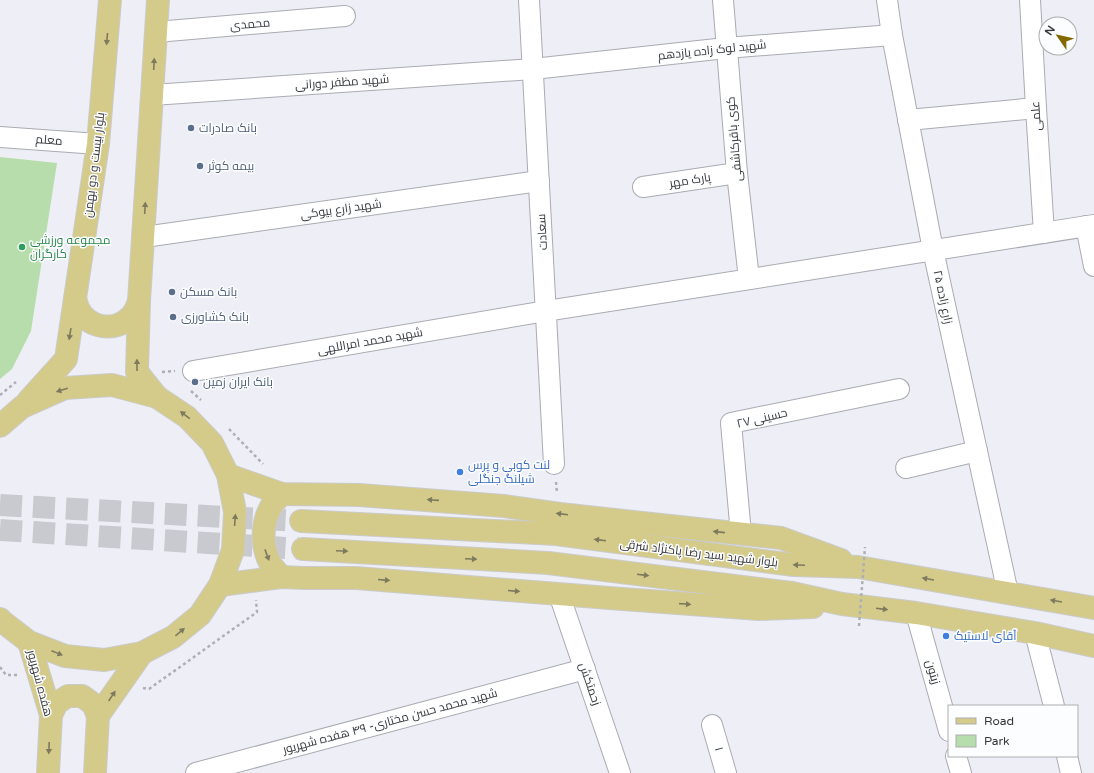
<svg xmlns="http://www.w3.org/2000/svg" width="1094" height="773" viewBox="0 0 1094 773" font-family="'Varela Round',Cairo,sans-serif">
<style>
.green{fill:#b6ddab}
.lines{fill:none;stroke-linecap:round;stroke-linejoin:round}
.major-tunnel{stroke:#c9cad0;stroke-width:22;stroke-dasharray:22 11;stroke-linecap:butt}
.minor-casing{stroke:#aaabb2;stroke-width:22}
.major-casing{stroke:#cbcbcc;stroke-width:24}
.path{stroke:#aeafb4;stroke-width:2.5;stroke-dasharray:3 3;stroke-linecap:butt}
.minor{stroke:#fff;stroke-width:20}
.major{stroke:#d4cb8a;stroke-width:22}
.path-bridge{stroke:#aeafb4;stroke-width:2.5;stroke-dasharray:3 3;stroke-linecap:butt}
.oneway{fill:#7e7a5e}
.service-dot{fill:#5c6f8a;stroke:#fcfdfe;stroke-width:1.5}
.leisure-dot{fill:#2e9e5b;stroke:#fcfdfe;stroke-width:1.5}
.shop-dot{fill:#3f7fe0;stroke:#fcfdfe;stroke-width:1.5}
.labels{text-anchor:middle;stroke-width:3;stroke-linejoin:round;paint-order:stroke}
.street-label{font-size:12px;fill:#37373a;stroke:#fcfdfe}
.service-label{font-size:12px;fill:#4e5e75;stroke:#fcfdfe;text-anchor:start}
.leisure-label{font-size:12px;fill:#27864d;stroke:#fcfdfe;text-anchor:start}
.shop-label{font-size:12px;fill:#366cbe;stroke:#fcfdfe;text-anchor:start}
</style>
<rect width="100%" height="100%" fill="#eeeff6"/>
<polygon class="green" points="0,157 57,163 31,331 12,369 0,379"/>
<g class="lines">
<g class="major-tunnel">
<polyline points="0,505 301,521"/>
<polyline points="0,530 303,549"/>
</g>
<defs>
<g id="minor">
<polyline points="529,0 554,464"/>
<polyline points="723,0 737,173 749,279"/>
<polyline points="887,0 892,35 933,250 1008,593"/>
<polyline points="1030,0 1036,108 1044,233"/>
<polyline points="156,32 345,16"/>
<polyline points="152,95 533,69 726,48 892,35"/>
<polyline points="908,120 1036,108"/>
<polyline points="0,137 98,144"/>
<polyline points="643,187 737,173"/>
<polyline points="1086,226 1094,266"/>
<polyline points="144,237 539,181"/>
<polyline points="193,371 546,311 1094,225"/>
<polyline points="906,468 977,451"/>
<polyline points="741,534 731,423 899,389"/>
<polyline points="559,594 620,773"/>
<polyline points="916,613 949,731"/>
<polyline points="1035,633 1054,706"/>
<polyline points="712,725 726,773"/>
<polyline points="956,756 961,773"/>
<polyline points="1067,756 1071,773"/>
<polyline points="196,773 585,669"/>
</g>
<g id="major">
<path d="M75,299c1,3 2,6 3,9 9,20 37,25 52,9 5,-4 7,-10 9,-16"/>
<polyline points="157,397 137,372 139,301 158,0"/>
<polyline points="28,401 66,359 98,144 110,0"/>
<polyline points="0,426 22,407 65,388 112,385 157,397 187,417 212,443 228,475 235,512 233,550 220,585 200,615 173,637 142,653 104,660 65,656 29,642 3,622 0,619"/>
<polyline points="228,475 282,494 359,495 504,506 560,514 781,538 841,560"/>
<polyline points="301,521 556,534 794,565 858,567 1094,608"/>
<polyline points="303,549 548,563 792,593 842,604 916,613 1035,633 1094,646"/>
<path d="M281,577c-3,-4 -7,-8 -10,-12 -10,-18 -10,-42 1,-60 3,-4 7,-8 10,-11"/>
<polyline points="220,585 281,577 304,578 356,578 609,598 759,609 813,607"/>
<polyline points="29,642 51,715 48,773"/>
<polyline points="51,715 57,703 68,696 82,696 93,704 98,716"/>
<polyline points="95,773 98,716 142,653"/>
</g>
</defs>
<use href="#minor" class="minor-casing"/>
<use href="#major" class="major-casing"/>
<g class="path">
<polyline points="162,372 175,371"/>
<polyline points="191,391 201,400"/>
<polyline points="0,395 16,382"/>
<polyline points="229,429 263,464"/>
<polyline points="556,482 557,493"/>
<polyline points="0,667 6,675 18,675"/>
<polyline points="143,688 149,689 257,612 256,600"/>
</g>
<use href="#minor" class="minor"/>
<use href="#major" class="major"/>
<polyline class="path-bridge" points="859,626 865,547"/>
</g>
<defs><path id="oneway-solid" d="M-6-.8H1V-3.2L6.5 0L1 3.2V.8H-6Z"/></defs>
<g class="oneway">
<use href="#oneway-solid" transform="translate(107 39) rotate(95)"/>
<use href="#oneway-solid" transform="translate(154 64) rotate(-87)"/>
<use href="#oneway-solid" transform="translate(145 208) rotate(-87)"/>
<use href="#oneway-solid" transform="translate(70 334) rotate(99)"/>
<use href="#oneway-solid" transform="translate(137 365) rotate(-90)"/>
<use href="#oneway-solid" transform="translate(62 390) rotate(162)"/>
<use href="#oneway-solid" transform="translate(185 415) rotate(-143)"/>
<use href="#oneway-solid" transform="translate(433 500) rotate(-176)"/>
<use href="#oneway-solid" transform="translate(562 514) rotate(-173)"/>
<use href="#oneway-solid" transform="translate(235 520) rotate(-86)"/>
<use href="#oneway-solid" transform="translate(719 532) rotate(-174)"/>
<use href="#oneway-solid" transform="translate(600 540) rotate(-173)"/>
<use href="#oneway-solid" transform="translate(342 551) rotate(3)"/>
<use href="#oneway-solid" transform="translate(267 555) rotate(70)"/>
<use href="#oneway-solid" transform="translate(471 559) rotate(3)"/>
<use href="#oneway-solid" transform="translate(799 565) rotate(-177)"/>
<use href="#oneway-solid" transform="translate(643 575) rotate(7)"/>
<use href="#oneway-solid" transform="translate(928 579) rotate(-170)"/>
<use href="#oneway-solid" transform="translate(384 580) rotate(5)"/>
<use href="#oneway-solid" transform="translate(514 591) rotate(5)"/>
<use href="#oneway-solid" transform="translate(1056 601) rotate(-170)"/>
<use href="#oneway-solid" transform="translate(685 604) rotate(4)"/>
<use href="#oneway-solid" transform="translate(882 609) rotate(7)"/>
<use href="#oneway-solid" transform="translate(180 632) rotate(-40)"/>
<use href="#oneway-solid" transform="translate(57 653) rotate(22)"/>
<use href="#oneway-solid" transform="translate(112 696) rotate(-56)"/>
<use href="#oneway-solid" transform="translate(49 748) rotate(92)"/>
</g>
<g class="service-dot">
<circle cx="191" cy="128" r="4"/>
<circle cx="200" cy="166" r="4"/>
<circle cx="172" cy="292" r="4"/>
<circle cx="173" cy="317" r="4"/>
<circle cx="195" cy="382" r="4"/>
</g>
<circle class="leisure-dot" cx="22" cy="247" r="4"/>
<g class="shop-dot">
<circle cx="460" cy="472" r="4"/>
<circle cx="946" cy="636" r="4"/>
</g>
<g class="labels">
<g class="street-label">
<text transform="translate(250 24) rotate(-5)" y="4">محمدی</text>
<text transform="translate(712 50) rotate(-6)" y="4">شهید لوک زاده یازدهم</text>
<text transform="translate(342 82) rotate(-4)" y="4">شهید مظفر دورانی</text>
<text transform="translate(1036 116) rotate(-94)" y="4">علمی</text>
<text transform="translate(734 139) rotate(-95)" y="4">کوی باقرکاشفی</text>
<text transform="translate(49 140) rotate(4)" y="4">معلم</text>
<text transform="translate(94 165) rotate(-83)" y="4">بلوار بیست و دو بهمن</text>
<text transform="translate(690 180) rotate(-9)" y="4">پارک مهر</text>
<text transform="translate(341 209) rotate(-8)" y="4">شهید زارع بیوکی</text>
<text transform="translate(542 232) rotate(-93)" y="4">سعادت</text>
<text transform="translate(943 297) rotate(78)" y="4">زارع زاده ۲۵</text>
<text transform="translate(370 341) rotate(-10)" y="4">شهید محمد امراللهی</text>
<text transform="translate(762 418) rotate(-13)" y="4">حسینی ۲۷</text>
<text transform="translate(699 553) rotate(7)" y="4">بلوار شهید سید رضا پاکنژاد شرقی</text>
<text transform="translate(933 672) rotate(74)" y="4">زیتون</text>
<text transform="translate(40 683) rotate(75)" y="4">هفده شهریور</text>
<text transform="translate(590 684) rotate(71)" y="4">زحمتکش</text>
<text transform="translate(390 721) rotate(-15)" y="4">شهید محمد حسن مختاری- ۴۹ هفده شهریور</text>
<text transform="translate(719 749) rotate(74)" y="4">۱</text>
</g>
<g class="service-label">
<text x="199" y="132">بانک صادرات</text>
<text x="208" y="170">بیمه کوثر</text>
<text x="180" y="296">بانک مسکن</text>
<text x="181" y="321">بانک کشاورزی</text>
<text x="203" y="386">بانک ایران زمین</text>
</g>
<g class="leisure-label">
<text x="30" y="244">مجموعه ورزشی<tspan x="30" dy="14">کارگران</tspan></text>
</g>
<g class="shop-label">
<text x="468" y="469">لنت کوبی و پرس<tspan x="468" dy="14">شیلنگ‌ جنگلی</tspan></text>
<text x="954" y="640">آقای لاستیک</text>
</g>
</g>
<rect x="948" y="705" width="130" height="52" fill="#fcfdfe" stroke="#adaeb0"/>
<rect x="956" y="718" width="20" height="6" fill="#d4cb8a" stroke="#adaeb0"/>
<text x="984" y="725" font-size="12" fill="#37373a">Road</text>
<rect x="956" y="735" width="20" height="12" fill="#b6ddab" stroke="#adaeb0"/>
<text x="984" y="745" font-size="12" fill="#37373a">Park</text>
<g transform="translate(1058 36) rotate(304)"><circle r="19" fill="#fcfdfe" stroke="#adaeb0"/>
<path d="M0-3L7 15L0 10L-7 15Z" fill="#816800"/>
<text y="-6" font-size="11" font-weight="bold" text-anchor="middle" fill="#37373a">N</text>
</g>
</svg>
